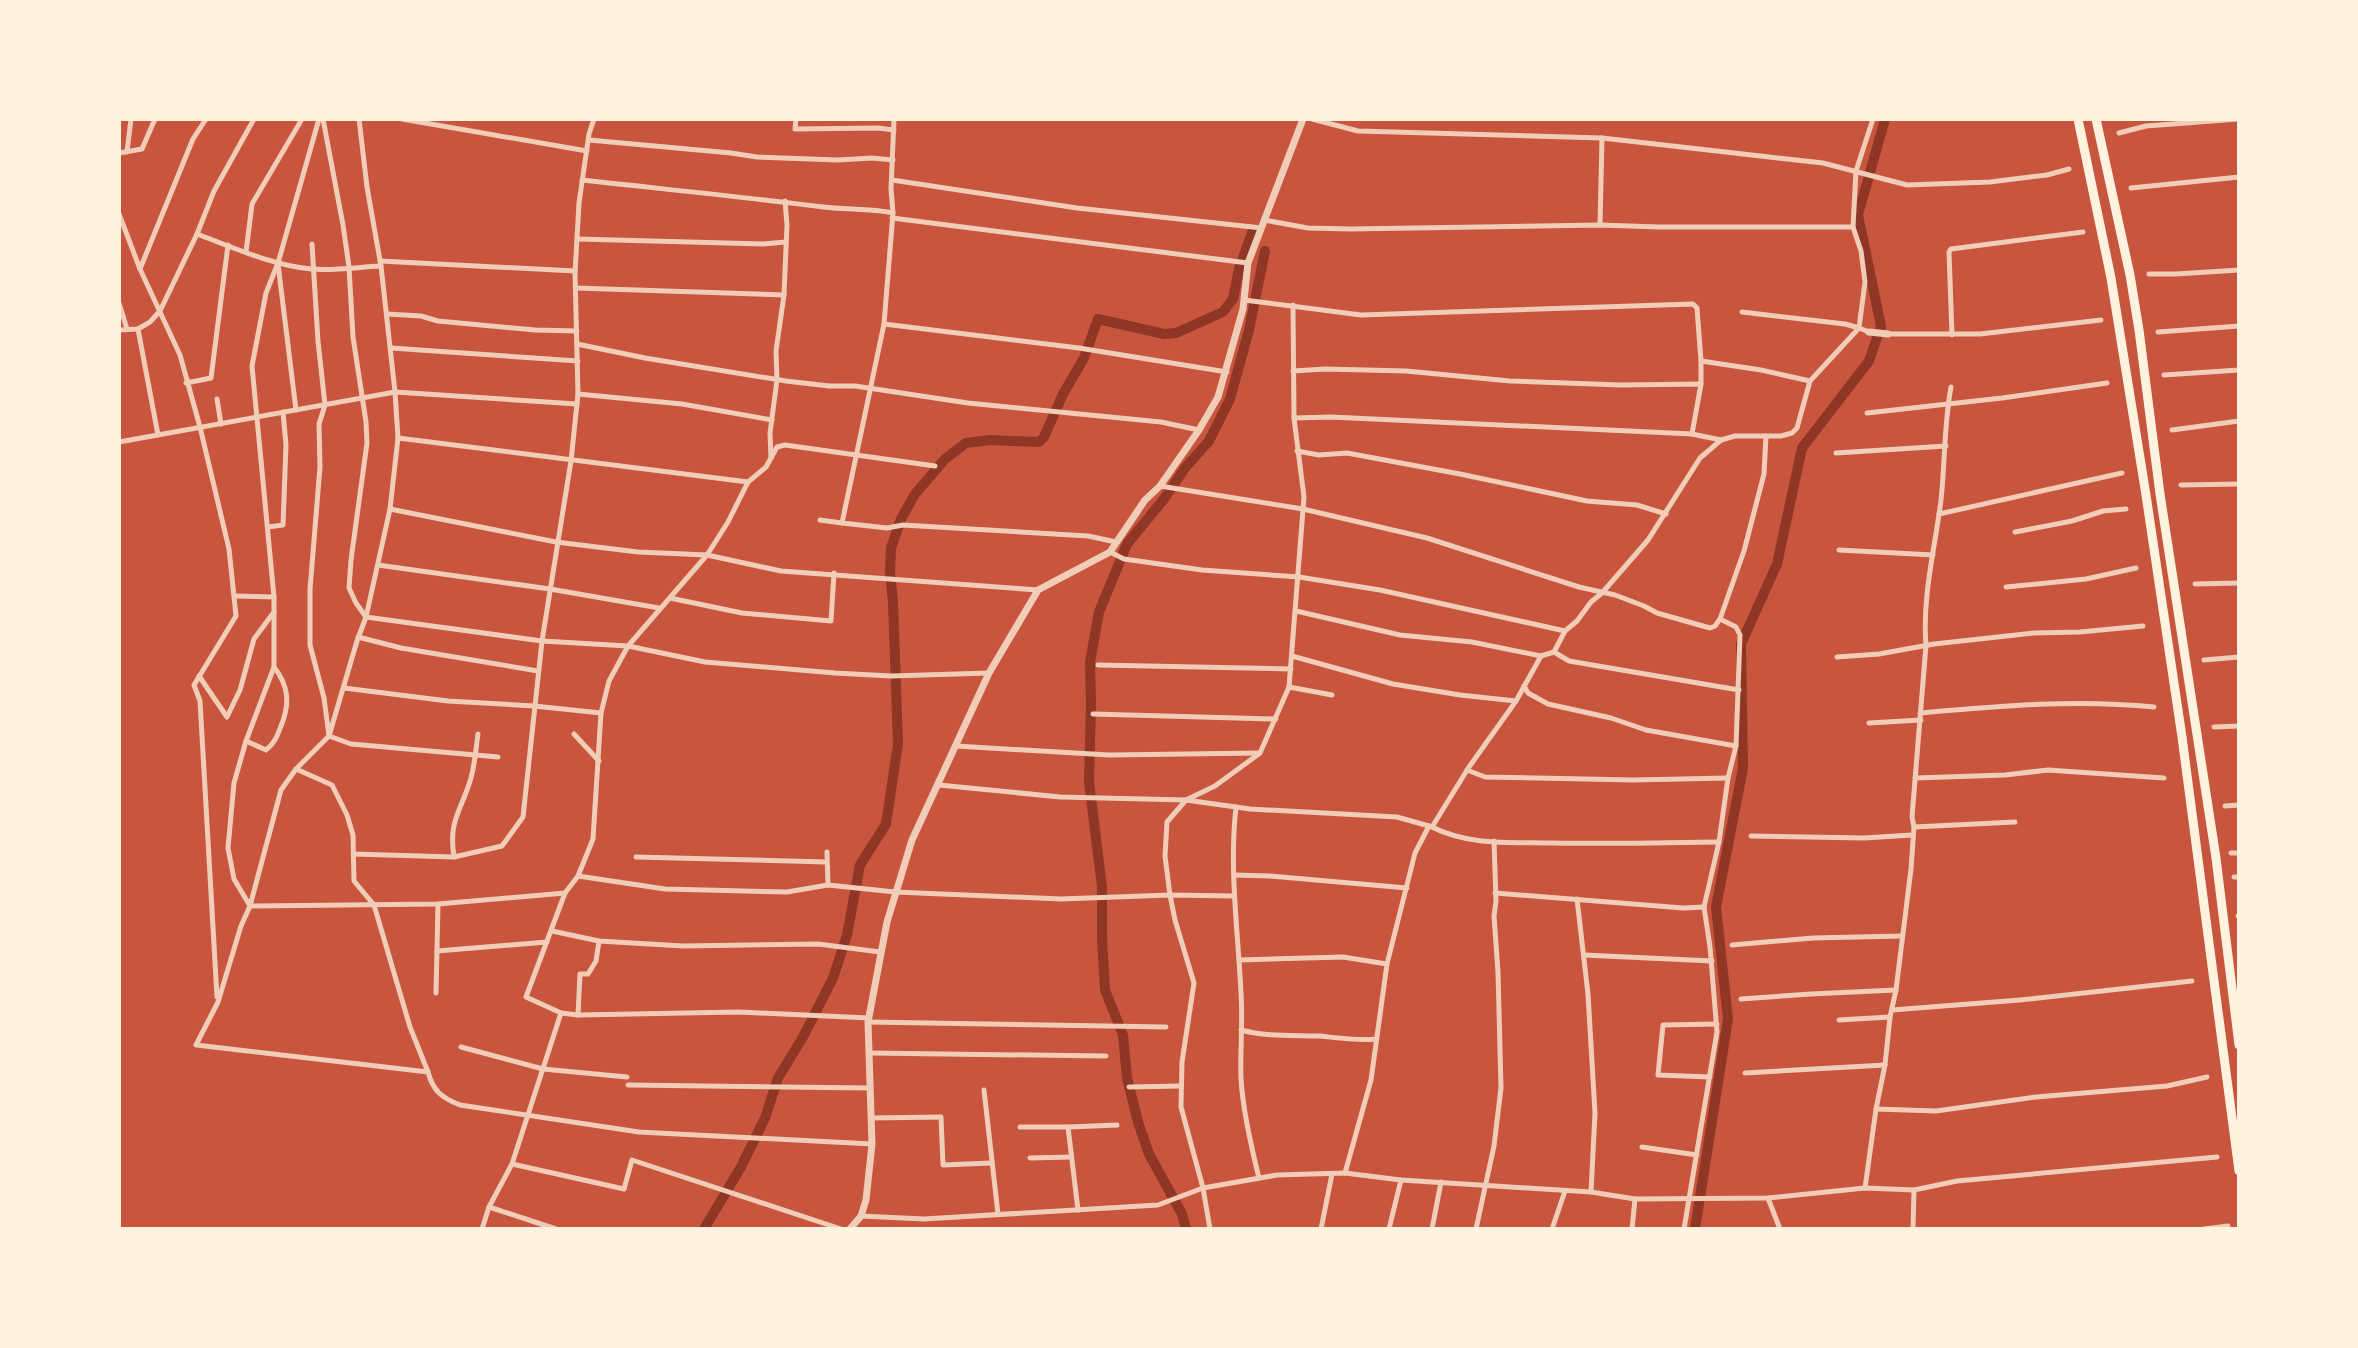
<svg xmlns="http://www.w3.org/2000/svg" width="2358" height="1348" viewBox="0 0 2358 1348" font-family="Cabin,sans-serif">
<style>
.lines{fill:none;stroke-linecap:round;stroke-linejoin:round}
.canal{stroke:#8f3625;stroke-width:10}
.minor{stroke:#f1ccb7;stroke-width:5}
.tertiary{stroke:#f1ccb7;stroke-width:7}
.trunk{stroke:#fff3e0;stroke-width:9}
</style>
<rect width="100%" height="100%" fill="#c8553d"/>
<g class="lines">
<g class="canal">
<polyline points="704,1229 741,1167 765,1118 778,1078 803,1037 833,978 847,935 860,865 886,824 898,744 893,602 890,572 891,548 901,519 915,494 945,459 966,443 990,440 1039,442 1044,437 1063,394 1084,358 1098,319 1164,334 1176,333 1223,312 1233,299 1239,269 1253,230"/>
<polyline points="1186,1229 1182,1214 1149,1154 1138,1122 1127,1078 1123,1035 1105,990 1102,937 1102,887 1089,782 1091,704 1090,662 1099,612 1127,544 1164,499 1185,468 1209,441 1230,399 1249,330 1265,251"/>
<polyline points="1695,1229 1728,1019 1716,907 1743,768 1741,644 1777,564 1802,448 1869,361 1881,326 1858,215 1885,119"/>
</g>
<g class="minor">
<polyline points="323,119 343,225 349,267 353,337 366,422 367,443 351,560 349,588 356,603 366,617 542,641 628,646 705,662 835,673 891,676 989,673"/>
<path d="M359,119l8,68 14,79 14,126 3,46 -8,71 -24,108 -9,24 -28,95 -33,33 -15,21 -31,116 -9,20 -23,76 -22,43 232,27c5,19 14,26 32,33l179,27 233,12"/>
<polyline points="402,119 587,151"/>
<polyline points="796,119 795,129 878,128 894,130"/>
<polyline points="894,119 891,189 893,213 884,324 842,523 887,528 903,525 1088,536 1116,542"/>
<polyline points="1312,119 1358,131 1602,138 1743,154 1823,163 1907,185 1990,182 2047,175 2069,169"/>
<polyline points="2119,133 2146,126 2239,119"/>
<polyline points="589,140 731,153 757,157 838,160 872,158 893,160"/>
<polyline points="127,152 131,119"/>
<polyline points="119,153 142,149 155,119"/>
<path d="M582,180c81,9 161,17 241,27 24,3 47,1 70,6"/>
<polyline points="892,180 1077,208 1262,228"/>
<polyline points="2131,188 2239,177"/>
<polyline points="119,214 140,269 180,355 200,427 229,549 236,616 194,685 200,701 217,997"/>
<polyline points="892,218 1248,263"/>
<polyline points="1264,220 1308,228 1350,229 1600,225 1659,227 1853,227 1861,251 1865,282 1859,328 1845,324 1742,312"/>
<polyline points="1600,225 1602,138"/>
<polyline points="1853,227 1856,171 1873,119"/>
<path d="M197,234c37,14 75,31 114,35 23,2 47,-2 70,-3"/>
<polyline points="578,239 763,244 786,242"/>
<polyline points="312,244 318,341 325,405 319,424 320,467 310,589 310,645 324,698 329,736 351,744 498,757"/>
<polyline points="246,252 252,204 302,119"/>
<polyline points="380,261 575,271"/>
<polyline points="278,264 296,410"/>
<polyline points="140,269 193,139 206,119"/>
<polyline points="2149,274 2176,274 2239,270"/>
<polyline points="576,288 784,295"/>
<polyline points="1244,300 1361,315 1693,304 1697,308 1701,361"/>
<polyline points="119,303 127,329"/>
<polyline points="387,314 421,316 438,321 535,330 577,331"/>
<polyline points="884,324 1079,348 1227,372"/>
<polyline points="138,329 158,435"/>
<polyline points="119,330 138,329 150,322 160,311 197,234 214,191 254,119"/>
<polyline points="2158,332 2239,326"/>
<polyline points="1888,334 1980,334 2101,320"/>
<polyline points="1952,335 1949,252 1951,249 2083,232"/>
<polyline points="577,344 645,358 786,381 829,386 855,386 968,403 1161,422 1199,430"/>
<polyline points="391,348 578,361"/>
<polyline points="1293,371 1325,369 1406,371 1510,381 1621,385 1701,384 1692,434"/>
<polyline points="2164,375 2239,370"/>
<polyline points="186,383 211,378 228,245"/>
<polyline points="1701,384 1701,361 1761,370 1810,381"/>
<polyline points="578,394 682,404 772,420"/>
<polyline points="217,399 221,424"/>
<polyline points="1867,413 2002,398 2107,383"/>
<polyline points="1294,418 1331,417 1692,434 1721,440"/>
<polyline points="2172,430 2239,421"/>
<polyline points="398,438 748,482"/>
<polyline points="119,442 395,392 577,404"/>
<polyline points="1297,451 1319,455 1347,453 1460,474 1587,501 1637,505 1666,514"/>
<polyline points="1836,453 1946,446"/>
<polyline points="771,458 770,433 777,380 776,351 784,295 787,225 785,201"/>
<polyline points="748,482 728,522 707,555 628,646 609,681 601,713 593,839 578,876 565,893 526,997 561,1013 578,1015 739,1012 869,1018"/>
<polyline points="748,482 766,467 777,447 785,445 935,466"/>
<polyline points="2181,485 2239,484"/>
<polyline points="1160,486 1303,509 1427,538 1579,587 1615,595 1644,606 1657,613 1710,628 1715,626 1720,619"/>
<polyline points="390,509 556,542 638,552 707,555 781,571 1038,590"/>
<polyline points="1939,514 2122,473"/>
<polyline points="820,520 842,523"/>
<polyline points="268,527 283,525 286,445 283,412"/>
<polyline points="2015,532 2072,521 2103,511 2126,509"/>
<polyline points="1839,550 1933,555"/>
<polyline points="1110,552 1124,559 1202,570 1299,577 1380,590 1565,631"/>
<polyline points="378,565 550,589 659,608"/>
<polyline points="2195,584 2239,583"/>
<polyline points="2006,587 2086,579 2136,568"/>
<polyline points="235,596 274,597"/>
<polyline points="670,598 742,613 831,621 834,573"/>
<polyline points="1296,611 1400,635 1472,642 1541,656"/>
<polyline points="358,637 401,648 538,671"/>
<polyline points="1554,652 1569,661 1739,690"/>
<polyline points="1292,656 1393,684 1460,695 1516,701"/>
<polyline points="1837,657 1879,654 1934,644 2034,633 2080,632 2143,626"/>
<polyline points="2204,660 2239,657"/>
<polyline points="1098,665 1291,669"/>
<polyline points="199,676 227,717 240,690 254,639 274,612"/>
<polyline points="1524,686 1528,693 1548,704 1611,718 1646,730 1736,746"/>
<polyline points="1289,687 1332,695"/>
<polyline points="344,688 448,701 534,706 601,713"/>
<path d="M1920,713c79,-7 155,-14 234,-6"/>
<polyline points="1093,714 1276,719"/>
<polyline points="1869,723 1921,720"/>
<polyline points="2214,727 2239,726"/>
<polyline points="574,734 599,761"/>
<path d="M246,741l20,9c9,-7 11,-14 15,-24 9,-22 8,-40 -7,-59"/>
<polyline points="956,746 1109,755 1260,753"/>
<polyline points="296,769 332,785 347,815 353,835 354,881 374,905 410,1027 428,1072"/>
<polyline points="1467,770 1485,777 1633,780 1728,778"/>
<polyline points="1915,778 2005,775 2048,770 2164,778"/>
<polyline points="939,785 1060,797 1186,800 1250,809 1397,817 1429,826"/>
<polyline points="2225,806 2239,805"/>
<path d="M1236,807c-7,62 2,124 5,186 2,29 -1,57 0,86 2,33 10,67 18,99"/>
<path d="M1432,827c37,19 80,15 121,16 55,1 111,0 166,-1"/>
<polyline points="1914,827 2015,822"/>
<polyline points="1751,836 1864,838 1912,835"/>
<polyline points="827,852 828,885"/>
<polyline points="2231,853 2239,853"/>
<polyline points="353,854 454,857 502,846 523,817 542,641 571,461 578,394 575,273 579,203 589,134 594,119"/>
<path d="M454,857c-6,-38 8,-47 17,-79 4,-15 5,-30 7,-44"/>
<polyline points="636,857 826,862"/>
<polyline points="1234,875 1270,876 1407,888"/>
<polyline points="578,876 665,889 787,892 828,885 895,892 1061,899 1170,895 1234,896"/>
<polyline points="2234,877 2239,877"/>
<polyline points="1495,893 1683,908 1704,907"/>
<polyline points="1577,899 1588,994 1595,1113 1591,1192"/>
<polyline points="250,906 234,879 228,848 234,783 246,741 274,667 274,597 252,366 266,293 278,263 319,119"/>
<polyline points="250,906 438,904 565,893"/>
<polyline points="2238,916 2239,916"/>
<polyline points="552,931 599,941 683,946 818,944 880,952"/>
<polyline points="1732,945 1813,938 1902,936"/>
<polyline points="437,951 547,942"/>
<polyline points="1584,955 1712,961"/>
<polyline points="1239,960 1343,957 1387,964"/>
<polyline points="436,993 438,904"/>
<polyline points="1741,999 1811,994 1896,990"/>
<polyline points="1892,1010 2020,1000 2192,981"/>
<polyline points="578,1015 580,974 588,974 596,961 599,941"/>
<polyline points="1839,1020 1890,1017"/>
<polyline points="868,1022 1166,1027"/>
<path d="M1241,1030c26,7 52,5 79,6 19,2 37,5 56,3"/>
<polyline points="461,1047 543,1069 627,1077"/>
<polyline points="869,1053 1106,1056"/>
<polyline points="1745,1073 1885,1065"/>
<polyline points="1710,1077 1658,1075 1663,1025 1717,1024"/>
<polyline points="628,1085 870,1088"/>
<polyline points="1129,1087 1180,1086"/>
<polyline points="984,1090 998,1214"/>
<polyline points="1876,1109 1936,1111 2036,1097 2167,1086 2207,1077"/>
<polyline points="871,1118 941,1117 943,1165 991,1163"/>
<polyline points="1020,1127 1068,1127"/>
<polyline points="1642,1147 1697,1155"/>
<polyline points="1030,1158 1071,1157"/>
<polyline points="512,1164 624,1189 632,1160 841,1229"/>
<polyline points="1345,1173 1371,1080 1387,964 1415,853 1429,826 1432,827 1469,767 1516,701 1541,656 1554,652 1565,631 1577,621 1591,602 1602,593 1648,540 1700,458 1721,440 1735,436 1781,436 1792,433 1797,428 1810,381 1859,328 1869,332"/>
<path d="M1865,1188l11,-79 9,-44 5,-48 6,-27 15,-121 3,-42 -2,-10 14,-172c-4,-48 9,-97 15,-145 4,-37 3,-76 10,-113"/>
<polyline points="1768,1198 1780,1229"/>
<polyline points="489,1207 556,1229"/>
<polyline points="1078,1210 1068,1127 1117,1125"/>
<polyline points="861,1216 924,1219 1158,1205 1203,1188 1277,1175 1345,1173 1401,1180 1591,1192 1635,1199 1768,1198 1865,1188 1914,1190 1957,1181 2217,1157"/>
<polyline points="482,1229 489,1207 512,1164 561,1013"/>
<polyline points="1210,1229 1203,1188 1181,1107 1182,1062 1194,983 1175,920 1170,895 1165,856 1167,822 1186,800 1215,786 1260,753 1289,687 1304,497 1294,418 1293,305"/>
<polyline points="1321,1229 1332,1174"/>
<polyline points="1389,1229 1401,1180"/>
<polyline points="1432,1229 1441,1182"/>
<polyline points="1476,1229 1494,1146 1501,1088 1498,972 1494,916 1496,901 1494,841"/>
<polyline points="1552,1229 1565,1191"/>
<polyline points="1632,1229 1635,1199"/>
<polyline points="1684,1229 1717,1032 1710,947 1704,907 1719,842 1728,778 1736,746 1740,635 1736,627 1720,619 1744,551 1758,497 1764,474 1766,436"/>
<polyline points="1913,1229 1914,1190"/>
<polyline points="2204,1229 2228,1226"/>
</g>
<g class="tertiary">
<polyline points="1869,332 1888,334"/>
<polyline points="850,1229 861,1216 866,1200 872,1144 868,1022 887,922 912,840 989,673 1038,590 1110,552 1145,500 1160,486 1199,430 1218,397 1243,309 1248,263 1303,119"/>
</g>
<g class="trunk">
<polyline points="2078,119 2111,278 2146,495 2182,737 2239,1171"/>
<polyline points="2096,119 2130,275 2139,330 2160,494 2216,858 2239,1045"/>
</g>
</g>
<rect width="2358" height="1348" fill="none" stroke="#fff3e0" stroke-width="242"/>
</svg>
